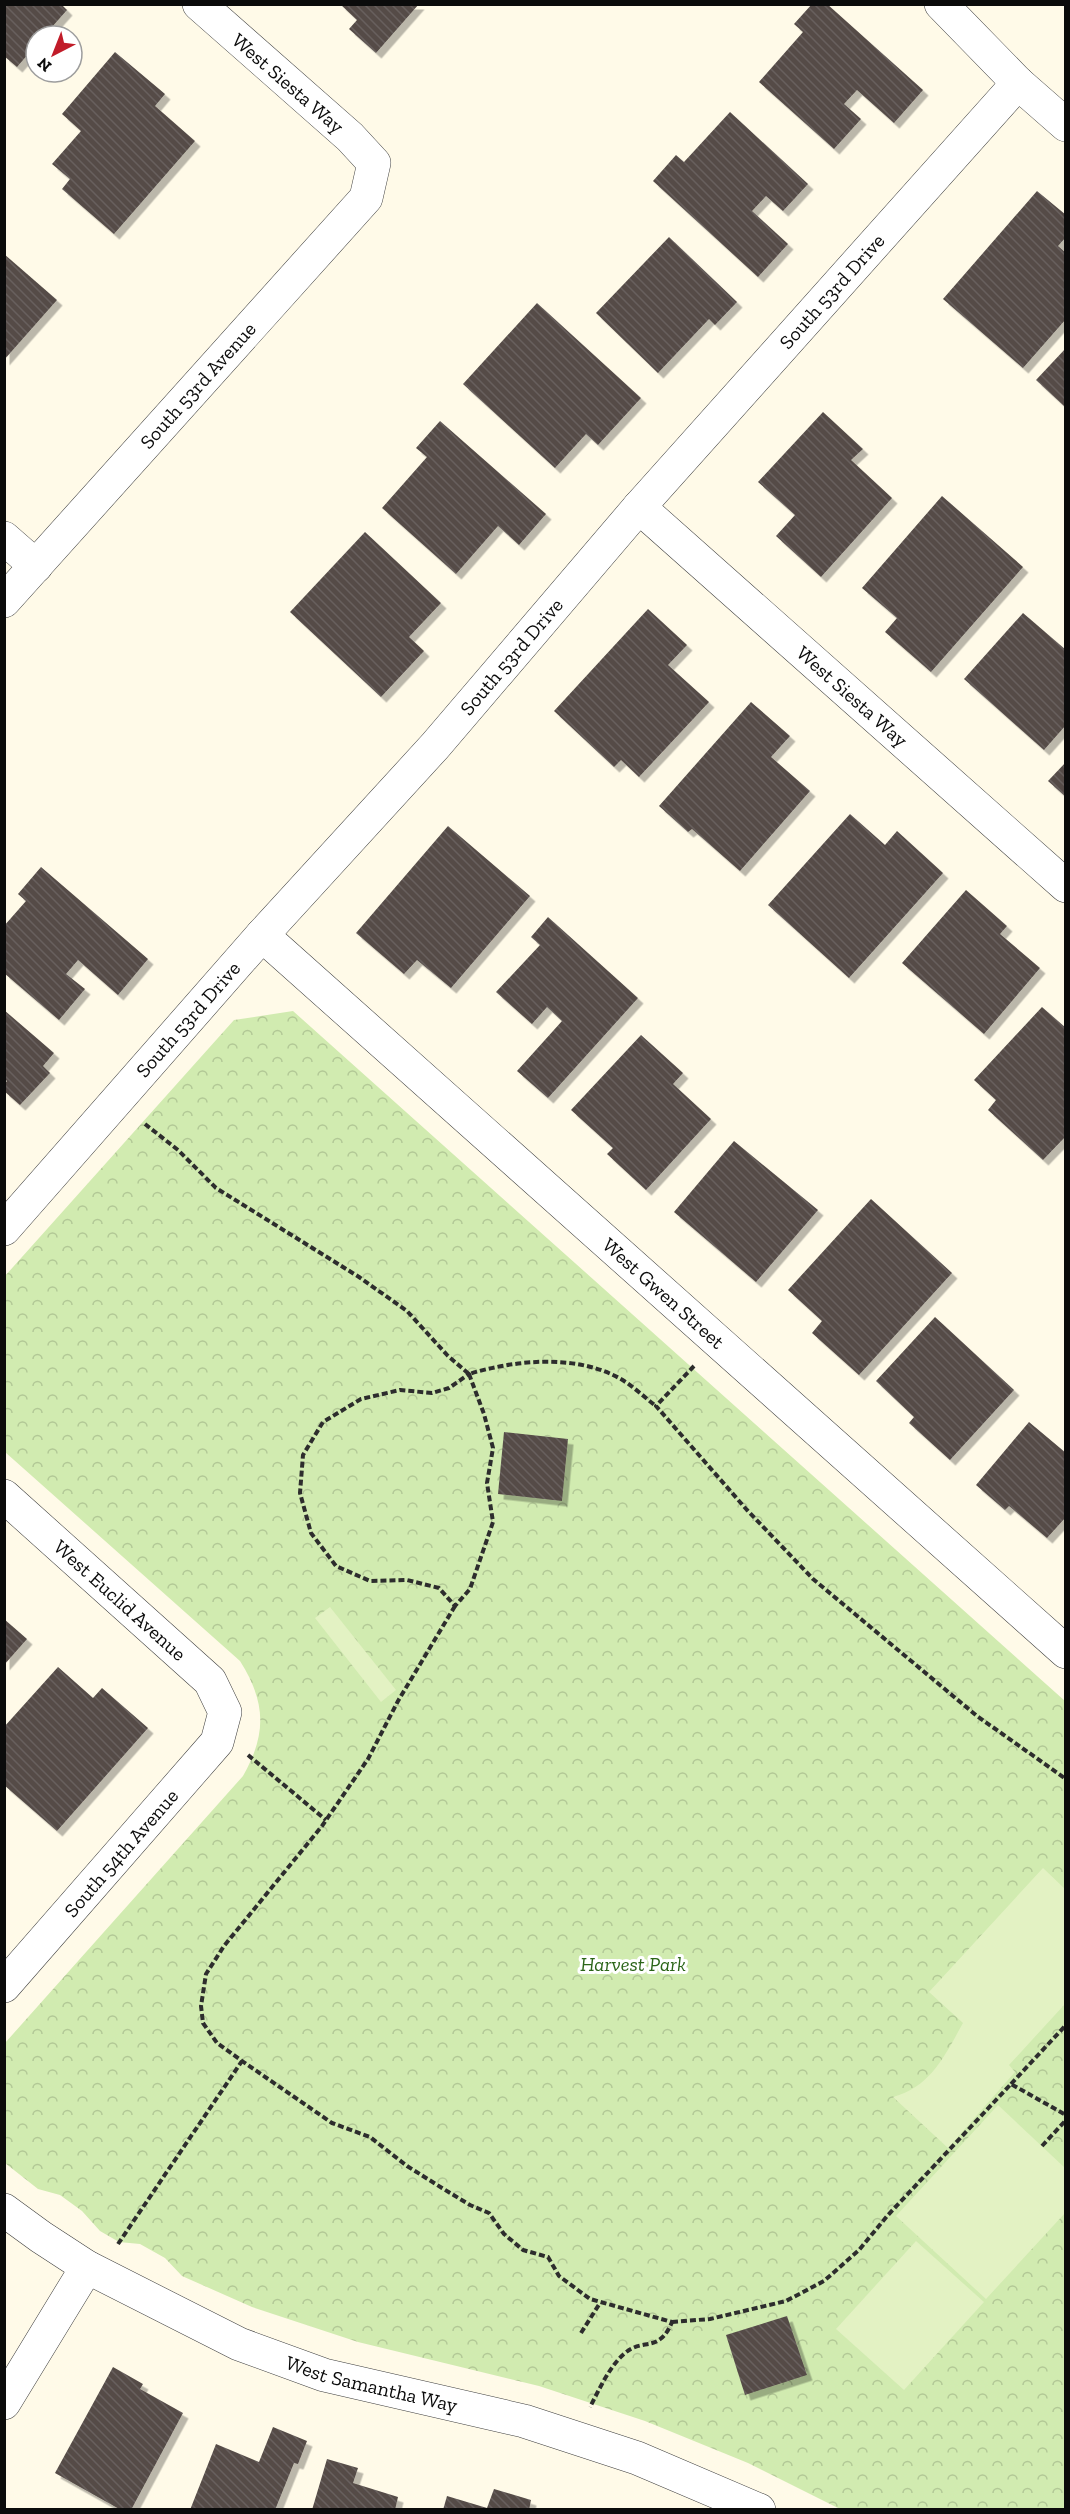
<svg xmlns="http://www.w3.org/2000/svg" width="1070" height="2514" viewBox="0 0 1070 2514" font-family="'Zilla Slab',serif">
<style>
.park{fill:url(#park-crowns)}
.pitch{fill:#e3f2c3}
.building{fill:url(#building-back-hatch);filter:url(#shadow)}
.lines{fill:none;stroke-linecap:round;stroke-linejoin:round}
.minor-casing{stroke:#3e3e3e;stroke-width:34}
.path{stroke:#2d2d2d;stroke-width:4;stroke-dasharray:6 3;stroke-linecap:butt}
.minor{stroke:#fff;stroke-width:33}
.labels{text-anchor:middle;stroke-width:6;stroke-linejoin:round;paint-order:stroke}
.street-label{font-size:20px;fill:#0b0b0b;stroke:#fff}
.park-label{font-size:20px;font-style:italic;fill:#2b6518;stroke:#fff}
</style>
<defs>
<pattern id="park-crowns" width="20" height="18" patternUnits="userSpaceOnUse" patternTransform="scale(1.5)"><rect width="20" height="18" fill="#d1ebb0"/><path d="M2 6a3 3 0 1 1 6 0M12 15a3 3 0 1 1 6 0" fill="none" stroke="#b2c896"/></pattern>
<pattern id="building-back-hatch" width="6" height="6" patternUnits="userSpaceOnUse" patternTransform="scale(1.5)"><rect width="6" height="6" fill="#544b47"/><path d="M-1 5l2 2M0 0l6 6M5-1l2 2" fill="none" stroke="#68605d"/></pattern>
<filter id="shadow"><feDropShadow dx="5.5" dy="5.5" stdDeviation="0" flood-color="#0004"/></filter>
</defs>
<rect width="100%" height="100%" fill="#fffae8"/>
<path class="park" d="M293,1011l772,690v808h-225l-92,-46 -103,-42 -106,-35 -181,-44 -106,-35 -70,-31 -17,-18 -25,-14 -21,-2 -19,-11 -18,-20 -22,-16 -22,-6 -33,-26v-120l238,-267c24,-42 23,-74 -3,-115l-235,-209v-176l229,-256z"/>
<g class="pitch">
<polygon points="330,1607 396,1690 381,1702 315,1618"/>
<path d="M1043,1868l22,21v115l-56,61 6,7 -67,76 -55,-51c38,-10 52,-42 70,-74l-34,-31z"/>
<polygon points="998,2105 1065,2168 1065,2213 986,2299 896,2216"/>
<polygon points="916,2241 984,2302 904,2390 836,2329"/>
</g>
<g class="building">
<polygon points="4,4 61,4 67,10 44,36 36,36 36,45 17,67 4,56"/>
<polygon points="340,4 419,4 376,53 349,29 357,20"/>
<polygon points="812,4 827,4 923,90 894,123 857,90 844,104 861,119 834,149 759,82 803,32 794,24"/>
<polygon points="115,52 165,94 155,106 195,141 114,234 62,189 70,179 52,164 81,131 62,114"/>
<polygon points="730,112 808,184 783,211 766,196 752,211 788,244 758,277 653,181 676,155 684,162"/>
<polygon points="1037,191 1066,215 1066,237 1058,246 1066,253 1066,319 1023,368 943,299"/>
<polygon points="669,237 737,302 715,325 709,319 658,373 596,313"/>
<polygon points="4,254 57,300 4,360"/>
<polygon points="537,303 641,398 598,445 586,434 555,468 463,384"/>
<polygon points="1066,348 1066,404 1064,406 1036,380"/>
<polygon points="823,412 863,449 851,460 892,498 821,577 776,536 795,515 758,482"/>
<polygon points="440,421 546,514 519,545 498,526 456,574 382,508 427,457 416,448"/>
<polygon points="942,496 1023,567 931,672 885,632 897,618 862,588"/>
<polygon points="365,532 441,603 409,637 424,651 381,697 290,612"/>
<polygon points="648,609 687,645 668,665 709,702 639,777 621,760 614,767 554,711"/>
<polygon points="1023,613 1066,650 1066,725 1044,750 964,679"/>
<polygon points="751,702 790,736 771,757 810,791 740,871 692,829 688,832 659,806"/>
<polygon points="1066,762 1066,797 1048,781"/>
<polygon points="850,814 885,845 897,831 943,873 849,978 768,905"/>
<polygon points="448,826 530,896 451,988 417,960 404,974 356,933"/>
<polygon points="41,867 148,959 118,995 78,960 66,974 85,989 59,1020 4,973 4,926 26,901 18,894"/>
<polygon points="966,890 1007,926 1000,934 1040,968 984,1034 902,963"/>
<polygon points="548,917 638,998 548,1098 517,1071 562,1021 547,1007 532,1024 496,992 540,945 531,937"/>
<polygon points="1042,1007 1066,1028 1066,1136 1043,1160 988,1110 996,1100 974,1080"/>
<polygon points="4,1010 54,1053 43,1066 50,1073 20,1105 4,1091 4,1084 7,1081 4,1079"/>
<polygon points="641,1035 683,1073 673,1084 711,1119 646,1190 607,1154 613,1148 571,1110"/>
<polygon points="734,1141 818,1210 756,1282 674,1212"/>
<polygon points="871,1199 952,1273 859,1375 812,1333 822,1321 788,1290"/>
<polygon points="935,1317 1014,1390 950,1460 909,1423 914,1417 876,1381"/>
<polygon points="1029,1422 1066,1453 1066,1517 1047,1538 1009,1506 1005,1510 976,1485"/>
<polygon points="504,1432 568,1439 562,1501 498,1494"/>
<polygon points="4,1619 27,1639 4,1665"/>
<polygon points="58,1667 93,1698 102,1688 148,1728 57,1831 4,1785 4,1727"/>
<polygon points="787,2316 807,2375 745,2395 726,2335"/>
<polygon points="113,2367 143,2384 140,2389 183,2413 131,2510 121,2510 55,2473"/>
<polygon points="273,2427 307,2441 298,2464 294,2463 275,2510 190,2510 216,2444 259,2462"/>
<polygon points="327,2459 358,2468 353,2483 398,2497 395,2510 312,2510"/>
<polygon points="494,2489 531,2500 529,2510 443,2510 447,2496 487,2508"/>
</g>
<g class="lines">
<defs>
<g id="minor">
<polyline points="941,4 1018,83 1066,125"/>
<path id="s1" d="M639,507l427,379"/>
<polyline points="4,538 36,566"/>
<path id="s2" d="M4,601l362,-403 8,-35 -24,-26 -151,-133"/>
<path id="s3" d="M262,935l804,717"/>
<path id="s4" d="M4,1229l258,-294 173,-189 204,-239 379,-424"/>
<path id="s5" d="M4,1496l206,185 15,31 -8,30 -213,244"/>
<path id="s6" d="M4,2210l37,27 46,30 152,77 85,31 200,46 113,37 122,52"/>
<polyline points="4,2403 87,2267"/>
</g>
</defs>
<use href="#minor" class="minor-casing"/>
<g class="path">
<path d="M145,1124l33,26 38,38 143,89 48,34 41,45 21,18c46,-14 106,-20 150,4 13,7 25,19 37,28"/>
<polyline points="694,1366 656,1406 747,1510 813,1579 977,1716 1066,1779"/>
<polygon points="469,1374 484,1414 493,1448 487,1483 493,1522 470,1589 455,1606 439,1588 407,1580 370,1581 336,1566 311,1533 300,1493 303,1455 323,1422 361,1399 400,1390 432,1393 449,1388"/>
<path d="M455,1606l-57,95 -30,58 -46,67 -98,120 -18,28 -5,32 2,17 14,20 25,18 90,62 38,14 37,29 35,22 28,17 19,8 15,21 19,16 25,7 11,19 31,23 82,23c-13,32 -30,15 -48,32 -15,13 -25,36 -34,53"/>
<polyline points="248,1755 326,1820"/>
<polyline points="1011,2084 1066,2025"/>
<polyline points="1042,2146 1066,2120"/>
<polyline points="118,2244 242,2061"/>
<polyline points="672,2322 710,2319 786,2301 824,2281 859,2250 888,2215 1011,2084 1066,2115"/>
<polyline points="581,2333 600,2303"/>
</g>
<use href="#minor" class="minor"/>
</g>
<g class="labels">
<g class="street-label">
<text transform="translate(288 83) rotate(41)" y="7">West Siesta Way</text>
<text dy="7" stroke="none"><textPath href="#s4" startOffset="1251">South 53rd Drive</textPath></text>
<text dy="7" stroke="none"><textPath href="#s2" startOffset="290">South 53rd Avenue</textPath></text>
<text dy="7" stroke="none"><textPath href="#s4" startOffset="765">South 53rd Drive</textPath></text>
<text dy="7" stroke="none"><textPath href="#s1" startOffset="285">West Siesta Way</textPath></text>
<text dy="7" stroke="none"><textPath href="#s4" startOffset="279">South 53rd Drive</textPath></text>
<text dy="7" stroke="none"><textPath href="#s3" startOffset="538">West Gwen Street</textPath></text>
<text dy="7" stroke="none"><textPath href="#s5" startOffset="156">West Euclid Avenue</textPath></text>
<text transform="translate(121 1853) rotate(-49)" y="7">South 54th Avenue</text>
<text dy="7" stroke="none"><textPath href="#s6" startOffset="410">West Samantha Way</textPath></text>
</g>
<g class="park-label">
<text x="633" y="1971">Harvest Park</text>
</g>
</g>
<rect width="1070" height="2514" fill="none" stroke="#0b0b0b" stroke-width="12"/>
<g transform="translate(54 54) rotate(222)"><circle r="28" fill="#ffffff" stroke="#9d9d9d" stroke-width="1.5"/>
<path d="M0-4.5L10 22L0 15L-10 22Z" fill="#c11c29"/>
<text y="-9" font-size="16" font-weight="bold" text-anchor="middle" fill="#0b0b0b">N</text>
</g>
</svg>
